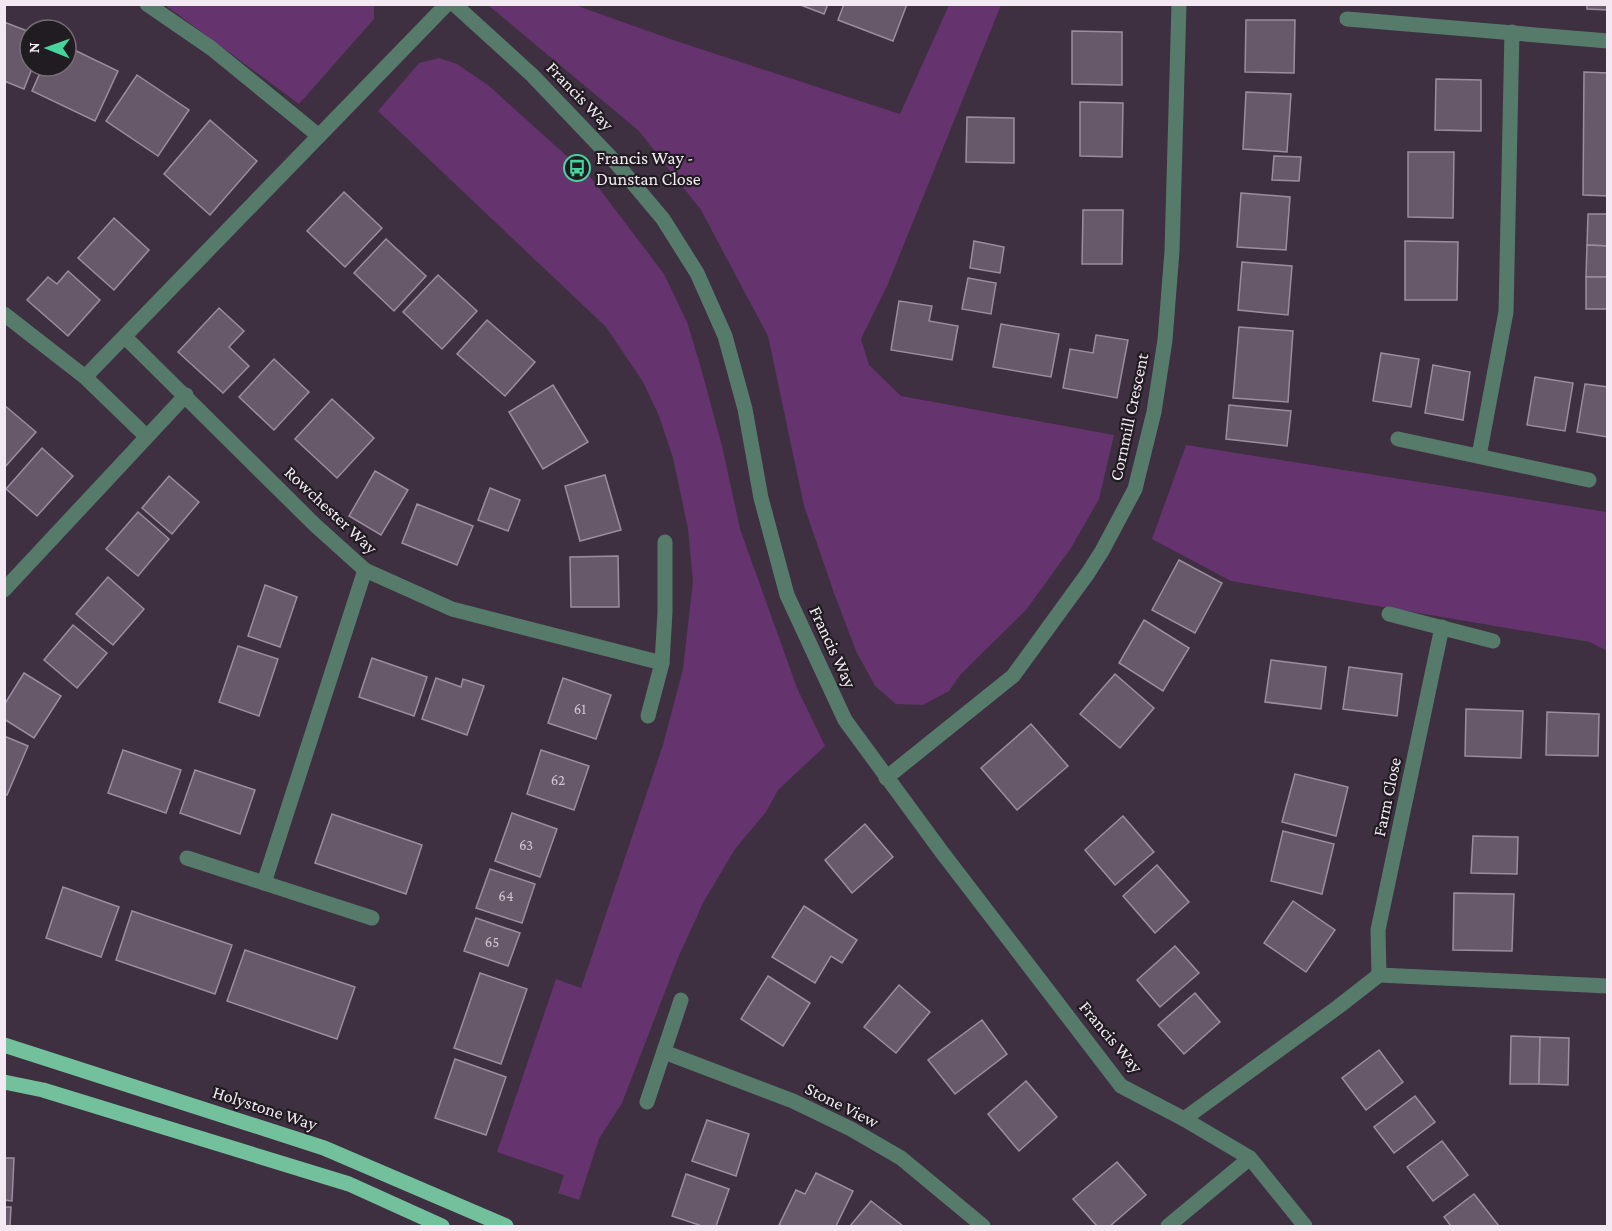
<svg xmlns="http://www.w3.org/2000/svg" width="1612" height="1231" viewBox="0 0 1612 1231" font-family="'Crimson Pro',serif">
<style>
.grass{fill:#65336e}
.building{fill:#68596a;stroke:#9c8c9f;stroke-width:1.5}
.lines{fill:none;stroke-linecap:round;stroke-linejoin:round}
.minor{stroke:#577b6a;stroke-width:15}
.major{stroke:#72c09c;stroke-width:15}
.labels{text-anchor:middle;stroke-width:4.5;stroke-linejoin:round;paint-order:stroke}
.number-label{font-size:15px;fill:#d0c5d1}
.street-label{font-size:18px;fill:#f2e9f3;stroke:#211b22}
.poi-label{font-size:18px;fill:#f2e9f3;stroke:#211b22;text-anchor:start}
</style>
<rect width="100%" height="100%" fill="#3e3040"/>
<g class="grass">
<polygon points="165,5 374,5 374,19 299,104"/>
<polygon points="488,5 575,5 676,41 900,114 949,5 1001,5 887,286 861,339 869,365 901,396 1114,435 1099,499 1071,548 1026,610 961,674 949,691 923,705 896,704 875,686 856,651 834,593 804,506 768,336 701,210 639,131"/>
<polygon points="439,58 457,64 488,85 592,179 664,274 687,322 701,368 723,450 740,529 797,688 825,746 778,790 766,812 735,849 703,903 678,958 622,1103 599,1139 579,1200 558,1193 564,1175 497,1152 556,979 581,988 663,745 683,669 693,581 688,529 673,458 659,416 643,382 606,327 378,111 419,63"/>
<polygon points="1186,445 1607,512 1607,651 1590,642 1231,581 1152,539"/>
</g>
<g class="building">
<polygon points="798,4 828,4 824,14"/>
<polygon points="844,4 907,4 893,41 838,20"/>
<polygon points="1587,4 1608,4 1608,10 1587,9"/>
<polygon points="1246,20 1295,20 1294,73 1245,72"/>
<polygon points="4,22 30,32 30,66 33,66 24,89 4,81"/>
<polygon points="1072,31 1122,32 1122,85 1072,84"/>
<polygon points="66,46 118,71 95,121 32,91 43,66 66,66"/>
<polygon points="1584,72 1608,73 1608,196 1583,195"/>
<polygon points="137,75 189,110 158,156 106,121"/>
<polygon points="1436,79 1481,80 1481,131 1435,130"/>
<polygon points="1246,92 1291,94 1287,152 1243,149"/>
<polygon points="1080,102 1123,103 1122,157 1080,156"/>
<polygon points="967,117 1014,118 1014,163 966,162"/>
<polygon points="210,120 257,161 210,215 164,174"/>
<polygon points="1408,152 1454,152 1453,218 1408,217"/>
<polygon points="1274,156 1301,157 1299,181 1272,180"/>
<polygon points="344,192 382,228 345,267 307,231"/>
<polygon points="1241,193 1290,197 1286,250 1237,247"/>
<polygon points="1083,210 1123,210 1122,264 1082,264"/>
<polygon points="1588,214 1608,214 1608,246 1587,245"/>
<polygon points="114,218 149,250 114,290 78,258"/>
<polygon points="386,239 426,276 394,311 354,273"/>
<polygon points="974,241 1004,247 1000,273 970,268"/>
<polygon points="1405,241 1458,242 1457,300 1405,300"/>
<polygon points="1587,245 1608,246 1608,277 1586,277"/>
<polygon points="1242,262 1292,266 1288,315 1238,310"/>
<polygon points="68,271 100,300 68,336 27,300 48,277 57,284"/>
<polygon points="438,275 477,311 442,349 403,312"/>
<rect x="1586" y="277" width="22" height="32"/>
<polygon points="968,278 996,283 991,314 962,309"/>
<polygon points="899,301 932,306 929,321 958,326 952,360 891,350"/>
<polygon points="219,308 244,331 229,347 249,366 223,393 178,352"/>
<polygon points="487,320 535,362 505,396 457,354"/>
<polygon points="1001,324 1059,334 1051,377 993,367"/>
<polygon points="1239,327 1293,331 1288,402 1233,398"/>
<polygon points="1096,335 1128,340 1117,398 1063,388 1070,349 1093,353"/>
<polygon points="1381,353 1419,359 1411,407 1373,401"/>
<polygon points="274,359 309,392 274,430 239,397"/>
<polygon points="1433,365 1470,372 1463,420 1425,413"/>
<polygon points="1535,377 1573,383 1565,431 1527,425"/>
<polygon points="1585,384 1608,387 1608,437 1577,432"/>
<polygon points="553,385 588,442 543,469 509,412"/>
<polygon points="332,399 374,438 337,478 295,439"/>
<polygon points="4,405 36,432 4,468"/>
<polygon points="1229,405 1291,411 1287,446 1226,439"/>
<polygon points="42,448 73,476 37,516 6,489"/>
<polygon points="375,471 408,490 381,535 349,516"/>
<polygon points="605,475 621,530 580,541 565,486"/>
<polygon points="169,476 199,502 172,534 142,508"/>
<polygon points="490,488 520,500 508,531 478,520"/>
<polygon points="417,504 473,526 457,565 402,543"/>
<polygon points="138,512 169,539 138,576 106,549"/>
<polygon points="618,556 619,607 571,607 570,557"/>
<polygon points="1179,560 1222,583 1195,633 1152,610"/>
<polygon points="108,577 144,609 113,645 76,614"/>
<polygon points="265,585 297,597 280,647 248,636"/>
<polygon points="1144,620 1189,648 1163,691 1119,663"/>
<polygon points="73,625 107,653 77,688 44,660"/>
<polygon points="238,646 278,659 259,716 219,702"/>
<polygon points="372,658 427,677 414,716 359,697"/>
<polygon points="1271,660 1326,667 1321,709 1265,702"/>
<polygon points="1349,667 1402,674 1397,716 1343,709"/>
<polygon points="24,673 61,696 34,738 4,719 4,705"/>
<polygon points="1115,674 1154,708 1120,748 1080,714"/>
<polygon points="436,678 461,687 463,679 484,686 467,735 422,719"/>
<polygon points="563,678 611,695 596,739 548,723"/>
<polygon points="1466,709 1523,711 1521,758 1465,756"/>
<polygon points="1547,712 1599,714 1598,756 1546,755"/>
<polygon points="1031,724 1068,766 1017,810 981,768"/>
<polygon points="4,736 28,746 7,795 4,794"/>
<polygon points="123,750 181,770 166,813 108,793"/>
<polygon points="541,750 589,766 574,810 527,794"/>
<polygon points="195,770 255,790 240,834 180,813"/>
<polygon points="1295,774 1348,787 1336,836 1282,822"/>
<polygon points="512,813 557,829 540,877 495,861"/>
<polygon points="332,814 422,845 406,894 315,863"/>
<polygon points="1123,816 1154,852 1115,885 1085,850"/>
<polygon points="865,824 893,857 852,893 825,860"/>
<polygon points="1283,831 1334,844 1322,894 1271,881"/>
<polygon points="1473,836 1518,837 1517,874 1471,873"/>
<polygon points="1157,865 1189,902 1155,933 1123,896"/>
<polygon points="490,869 535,884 522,923 476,908"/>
<polygon points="63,887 119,907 101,957 46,938"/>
<polygon points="1454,893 1514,894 1512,951 1453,950"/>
<polygon points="1293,901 1335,930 1306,972 1264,943"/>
<polygon points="804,906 857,940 842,963 831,956 815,983 772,957"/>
<polygon points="132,911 232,945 215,994 116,960"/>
<polygon points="476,918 520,933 508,966 464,951"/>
<polygon points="1175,946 1199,973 1160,1007 1137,980"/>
<polygon points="245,950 355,987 337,1039 227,1001"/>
<polygon points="480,973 527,989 501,1064 454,1048"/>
<polygon points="768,976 810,1003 783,1046 741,1019"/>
<polygon points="899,985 930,1012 896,1053 864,1027"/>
<polygon points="1195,993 1220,1022 1184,1054 1158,1025"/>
<polygon points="982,1020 1007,1054 955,1094 928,1060"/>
<polygon points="1511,1036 1540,1037 1539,1084 1510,1084"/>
<polygon points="1540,1037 1569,1038 1568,1085 1539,1084"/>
<polygon points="1379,1050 1403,1082 1366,1110 1342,1078"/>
<polygon points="455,1059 506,1077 486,1135 435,1118"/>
<polygon points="1026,1081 1057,1117 1019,1151 988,1114"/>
<polygon points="1415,1096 1435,1122 1394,1153 1374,1127"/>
<polygon points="707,1120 749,1134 736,1176 692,1161"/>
<polygon points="1442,1141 1468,1175 1433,1201 1407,1167"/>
<polygon points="4,1158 14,1158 12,1201 4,1200"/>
<polygon points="1117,1162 1146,1195 1110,1226 1097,1226 1073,1199"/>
<polygon points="816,1173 853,1191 836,1226 783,1226 779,1225 796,1190 805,1194"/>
<polygon points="686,1174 729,1189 716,1226 702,1226 672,1216"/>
<polygon points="1474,1194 1499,1226 1451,1226 1444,1217"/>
<polygon points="871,1201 903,1226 850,1226"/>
<polygon points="4,1207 11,1207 10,1226 4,1226"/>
</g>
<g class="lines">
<g class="minor">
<polyline points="147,4 211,48 319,136"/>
<polyline points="454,4 532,75 616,163 663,219 697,273 725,336 745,409 761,498 787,595 845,720 941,851 1121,1086 1184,1119 1250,1158 1305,1226"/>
<polyline points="1347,19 1608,41"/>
<polyline points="4,314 85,377 146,436"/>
<polyline points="125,337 315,525 365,570 452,609 662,663"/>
<polyline points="85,377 447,4"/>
<polyline points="1398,439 1589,480"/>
<polyline points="1479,456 1506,312 1512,32"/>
<polyline points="4,590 186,395"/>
<polyline points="1389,614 1493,641"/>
<polyline points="648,716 662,663 665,612 665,542"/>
<polyline points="886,778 1013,676 1088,573 1102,551 1135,489 1154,412 1165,340 1172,251 1179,4"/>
<polyline points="187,858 372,918"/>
<polyline points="264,883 365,570"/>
<polyline points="1379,975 1378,930 1442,627"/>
<polyline points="664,1052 793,1101 851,1129 901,1158 983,1226"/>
<polyline points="647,1102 681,1000"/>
<polyline points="1184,1119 1338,1007 1379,975 1608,986"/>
<polyline points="1168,1226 1250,1158"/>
</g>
<g class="major">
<polyline points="4,1045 324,1148 506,1226"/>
<polyline points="4,1082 43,1090 349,1184 442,1226"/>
</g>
</g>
<defs>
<symbol id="bus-ring" viewBox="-11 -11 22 22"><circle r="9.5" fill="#211b22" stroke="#48d49d" stroke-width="1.5"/><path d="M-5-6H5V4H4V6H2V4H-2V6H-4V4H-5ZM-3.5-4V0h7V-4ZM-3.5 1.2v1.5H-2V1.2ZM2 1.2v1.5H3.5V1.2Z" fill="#48d49d"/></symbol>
</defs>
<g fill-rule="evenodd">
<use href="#bus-ring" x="562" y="153" width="30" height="30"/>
</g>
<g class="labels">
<g class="number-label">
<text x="580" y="714">61</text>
<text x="558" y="785">62</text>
<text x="526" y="850">63</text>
<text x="506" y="901">64</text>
<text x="492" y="947">65</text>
</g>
<g class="street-label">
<text transform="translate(580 96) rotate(46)" y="6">Francis Way</text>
<text transform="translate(1129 417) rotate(-78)" y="6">Cornmill Crescent</text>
<text transform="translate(331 510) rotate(43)" y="6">Rowchester Way</text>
<text transform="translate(833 647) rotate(65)" y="6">Francis Way</text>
<text transform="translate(1387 797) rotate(-78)" y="6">Farm Close</text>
<text transform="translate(1111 1037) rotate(50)" y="6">Francis Way</text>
<text transform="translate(842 1105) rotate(27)" y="6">Stone View</text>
<text transform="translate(265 1108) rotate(18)" y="6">Holystone Way</text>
</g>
<g class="poi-label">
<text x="596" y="164">Francis Way -<tspan x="596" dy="21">Dunstan Close</tspan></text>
</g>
</g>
<rect width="1612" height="1231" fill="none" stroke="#f2e9f3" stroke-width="12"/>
<g transform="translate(48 48) rotate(271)"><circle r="28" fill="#211b22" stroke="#756d76" stroke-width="1.5"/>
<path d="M0-4.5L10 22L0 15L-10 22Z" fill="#48d49d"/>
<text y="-9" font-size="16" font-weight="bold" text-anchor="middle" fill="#f2e9f3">N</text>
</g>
</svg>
